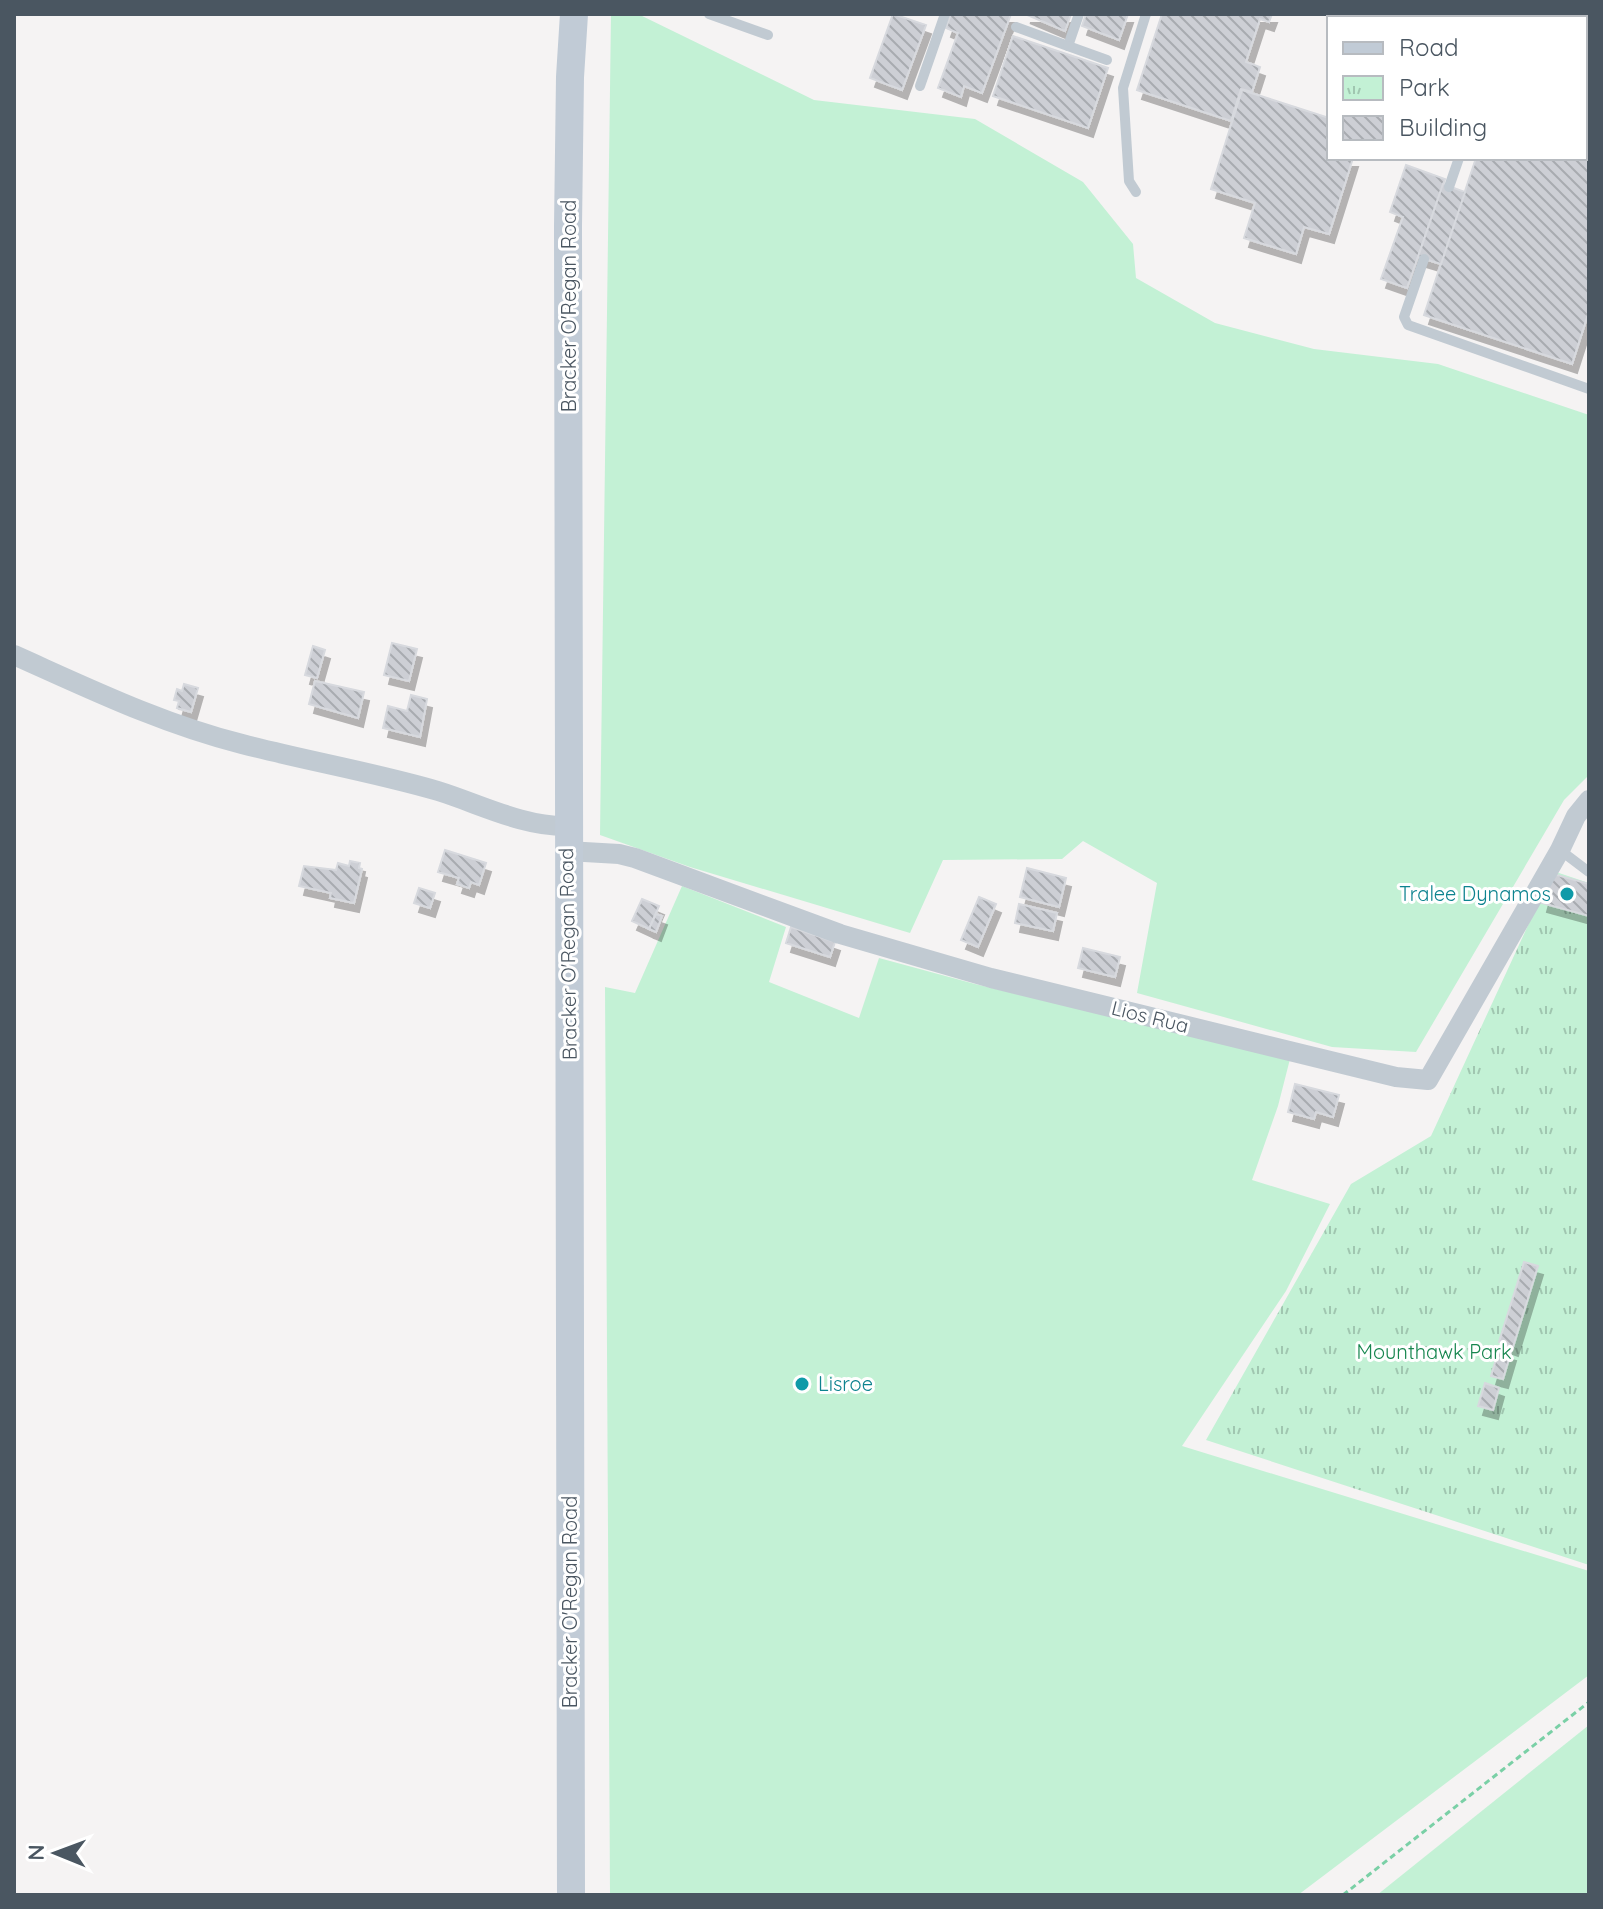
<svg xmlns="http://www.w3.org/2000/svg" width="1603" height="1909" viewBox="0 0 1603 1909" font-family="Quicksand,sans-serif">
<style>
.grass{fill:#c3f1d5}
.park{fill:url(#park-tufts)}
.building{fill:url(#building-back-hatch);stroke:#d7d9de;stroke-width:2;filter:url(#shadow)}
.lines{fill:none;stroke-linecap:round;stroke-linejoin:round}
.path{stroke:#7ad0a6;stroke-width:3;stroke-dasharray:6 4;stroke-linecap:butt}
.service{stroke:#c1cad2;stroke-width:10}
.minor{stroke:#c1cad2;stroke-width:20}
.secondary{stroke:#c1cbd6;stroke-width:28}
.culture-dot{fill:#0f9aa8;stroke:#fff;stroke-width:3}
.labels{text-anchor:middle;stroke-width:6;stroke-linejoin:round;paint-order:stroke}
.street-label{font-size:20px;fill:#4a5661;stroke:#fff}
.culture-label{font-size:20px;fill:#0d838f;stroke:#fff;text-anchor:end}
.park-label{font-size:20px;fill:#17864f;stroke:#fff}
</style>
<defs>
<pattern id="park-tufts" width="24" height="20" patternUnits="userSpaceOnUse" patternTransform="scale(2)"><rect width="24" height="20" fill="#c3f1d5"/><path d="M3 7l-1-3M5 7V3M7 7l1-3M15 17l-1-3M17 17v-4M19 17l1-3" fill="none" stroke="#a0c6b0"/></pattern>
<pattern id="building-back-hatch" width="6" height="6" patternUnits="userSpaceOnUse" patternTransform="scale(2)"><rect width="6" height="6" fill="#cdcfd5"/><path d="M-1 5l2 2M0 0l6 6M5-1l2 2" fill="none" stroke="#a8abb0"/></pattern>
<filter id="shadow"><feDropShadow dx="5" dy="9" stdDeviation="0" flood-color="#0004"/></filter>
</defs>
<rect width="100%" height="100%" fill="#f5f3f3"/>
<g class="grass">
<polygon points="611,14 638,14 814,100 975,119 1083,182 1133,244 1136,278 1215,323 1314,349 1438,364 1589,415 1589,775 1564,800 1416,1052 1332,1047 1137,993 1157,883 1083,841 1062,859 943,860 910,933 690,867 600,835"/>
<polygon points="682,886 786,927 769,982 859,1018 879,958 975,984 1290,1059 1278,1106 1252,1180 1330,1204 1286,1291 1182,1446 1589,1571 1589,1675 1298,1895 610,1895 605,987 635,993"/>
<polygon points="1589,1725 1589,1895 1377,1895"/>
</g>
<polygon class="park" points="1553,871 1589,883 1589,1565 1206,1440 1351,1184 1431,1136"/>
<g class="building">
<polygon points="893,14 926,25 902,90 870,78"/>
<polygon points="951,14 1011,14 982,93 964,86 961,97 938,88 958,33 946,28"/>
<polygon points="1025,14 1071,14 1065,31"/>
<polygon points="1086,14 1128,14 1119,40 1082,26"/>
<polygon points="1162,14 1272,14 1269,22 1260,19 1246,62 1260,67 1252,92 1241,89 1231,121 1137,90"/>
<polygon points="1013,36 1108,68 1088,128 993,96"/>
<polygon points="1242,90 1329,118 1329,158 1353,158 1329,234 1304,227 1296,254 1244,238 1255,203 1211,189"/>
<polygon points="1585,111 1589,112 1589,311 1572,364 1424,315 1476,158 1585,158"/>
<polygon points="1406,165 1445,179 1407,288 1381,279 1403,217 1390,212"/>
<polygon points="1443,184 1465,192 1441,264 1418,257"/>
<polygon points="392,643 417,649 409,681 384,675"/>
<polygon points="313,646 325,650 317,678 305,675"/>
<polygon points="315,681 364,692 358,718 309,704"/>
<polygon points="184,684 198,688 191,712 177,708 179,701 174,700 177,689 182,691"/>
<polygon points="411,695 427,699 420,737 383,728 388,706 407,711"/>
<polygon points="445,850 486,863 479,885 471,882 469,888 457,884 459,878 438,872"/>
<polygon points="350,861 360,863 359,868 362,869 354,903 330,898 331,893 299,886 304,866 336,870 338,863 349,866"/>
<polygon points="1027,868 1066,878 1059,907 1020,897"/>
<polygon points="1550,873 1589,884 1589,916 1542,903"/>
<polygon points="419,888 435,893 430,908 414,903"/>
<polygon points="979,897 996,904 978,947 961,940"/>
<polygon points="642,899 659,906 649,929 632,921"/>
<polygon points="1019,904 1057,913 1053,931 1015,923"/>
<polygon points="656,914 662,916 656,932 649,929"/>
<polygon points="791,927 835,942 830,957 786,943"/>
<polygon points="1083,948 1120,957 1115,977 1078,968"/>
<polygon points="1295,1084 1339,1095 1333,1117 1316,1112 1314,1119 1288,1112"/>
<polygon points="1524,1262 1538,1266 1513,1347 1499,1342"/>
<polygon points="1499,1349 1511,1352 1503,1379 1491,1376"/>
<polygon points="1485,1383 1499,1388 1493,1410 1478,1406"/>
</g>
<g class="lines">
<polyline class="path" points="1343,1895 1589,1702"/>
<g class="service">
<polyline points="709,14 768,35"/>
<polyline points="1375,14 1387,18"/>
<polyline points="1432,18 1433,14"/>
<polyline points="1505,18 1507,14"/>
<polyline points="1016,27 1068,46 1079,14"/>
<polyline points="1068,46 1107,60"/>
<polyline points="1585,81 1589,82"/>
<polyline points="920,86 945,14"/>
<polyline points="1449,187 1459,158"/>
<polyline points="1136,192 1129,181 1123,88 1146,14"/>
<polyline points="1424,259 1404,317 1408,325 1589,389"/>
<polyline points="1560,850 1589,872"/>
</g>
<g class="minor">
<polyline points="1562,14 1574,18"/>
<path d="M14,655c74,33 148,69 228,89 65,17 131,28 196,47 42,13 85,36 130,35"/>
<polyline points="567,851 619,854 635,858 840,934 991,978 1396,1077 1428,1080 1560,850 1576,816 1589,800"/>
</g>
<polyline class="secondary" points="571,1895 568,226 570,77 574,14"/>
</g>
<g class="culture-dot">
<circle cx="1567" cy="894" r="8"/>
<circle cx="802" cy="1384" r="8"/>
</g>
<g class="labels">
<g class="street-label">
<text transform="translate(569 306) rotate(-90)" y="7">Bracker O'Regan Road</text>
<text transform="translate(568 954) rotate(-91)" y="7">Bracker O'Regan Road</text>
<text transform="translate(1150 1017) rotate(14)" y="7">Lios Rua</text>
<text transform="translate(570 1602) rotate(-90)" y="7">Bracker O'Regan Road</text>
</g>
<g class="culture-label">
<text x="1551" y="901">Tralee Dynamos</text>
<text x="818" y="1391" text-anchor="start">Lisroe</text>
</g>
<g class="park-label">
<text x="1434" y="1359">Mounthawk Park</text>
</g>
</g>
<rect width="1603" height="1909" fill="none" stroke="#4a5661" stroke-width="32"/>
<rect x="1327" y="16" width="260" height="144" fill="#ffffff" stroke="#b7bbc0" stroke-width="2"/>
<rect x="1343" y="42" width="40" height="12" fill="#c1cbd6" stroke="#b7bbc0" stroke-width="2"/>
<text x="1399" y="56" font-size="24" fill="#4a5661">Road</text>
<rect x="1343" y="76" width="40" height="24" fill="url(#park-tufts)" stroke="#b7bbc0" stroke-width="2"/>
<text x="1399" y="96" font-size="24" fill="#4a5661">Park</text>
<rect x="1343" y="116" width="40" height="24" fill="url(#building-back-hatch)" stroke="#b7bbc0" stroke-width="2"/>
<text x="1399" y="136" font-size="24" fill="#4a5661">Building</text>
<g transform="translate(56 1853) rotate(271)" stroke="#ffffff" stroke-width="6" paint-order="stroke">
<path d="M0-6L14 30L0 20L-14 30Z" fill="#4a5661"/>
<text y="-12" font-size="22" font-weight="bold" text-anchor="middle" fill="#4a5661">N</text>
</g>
</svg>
